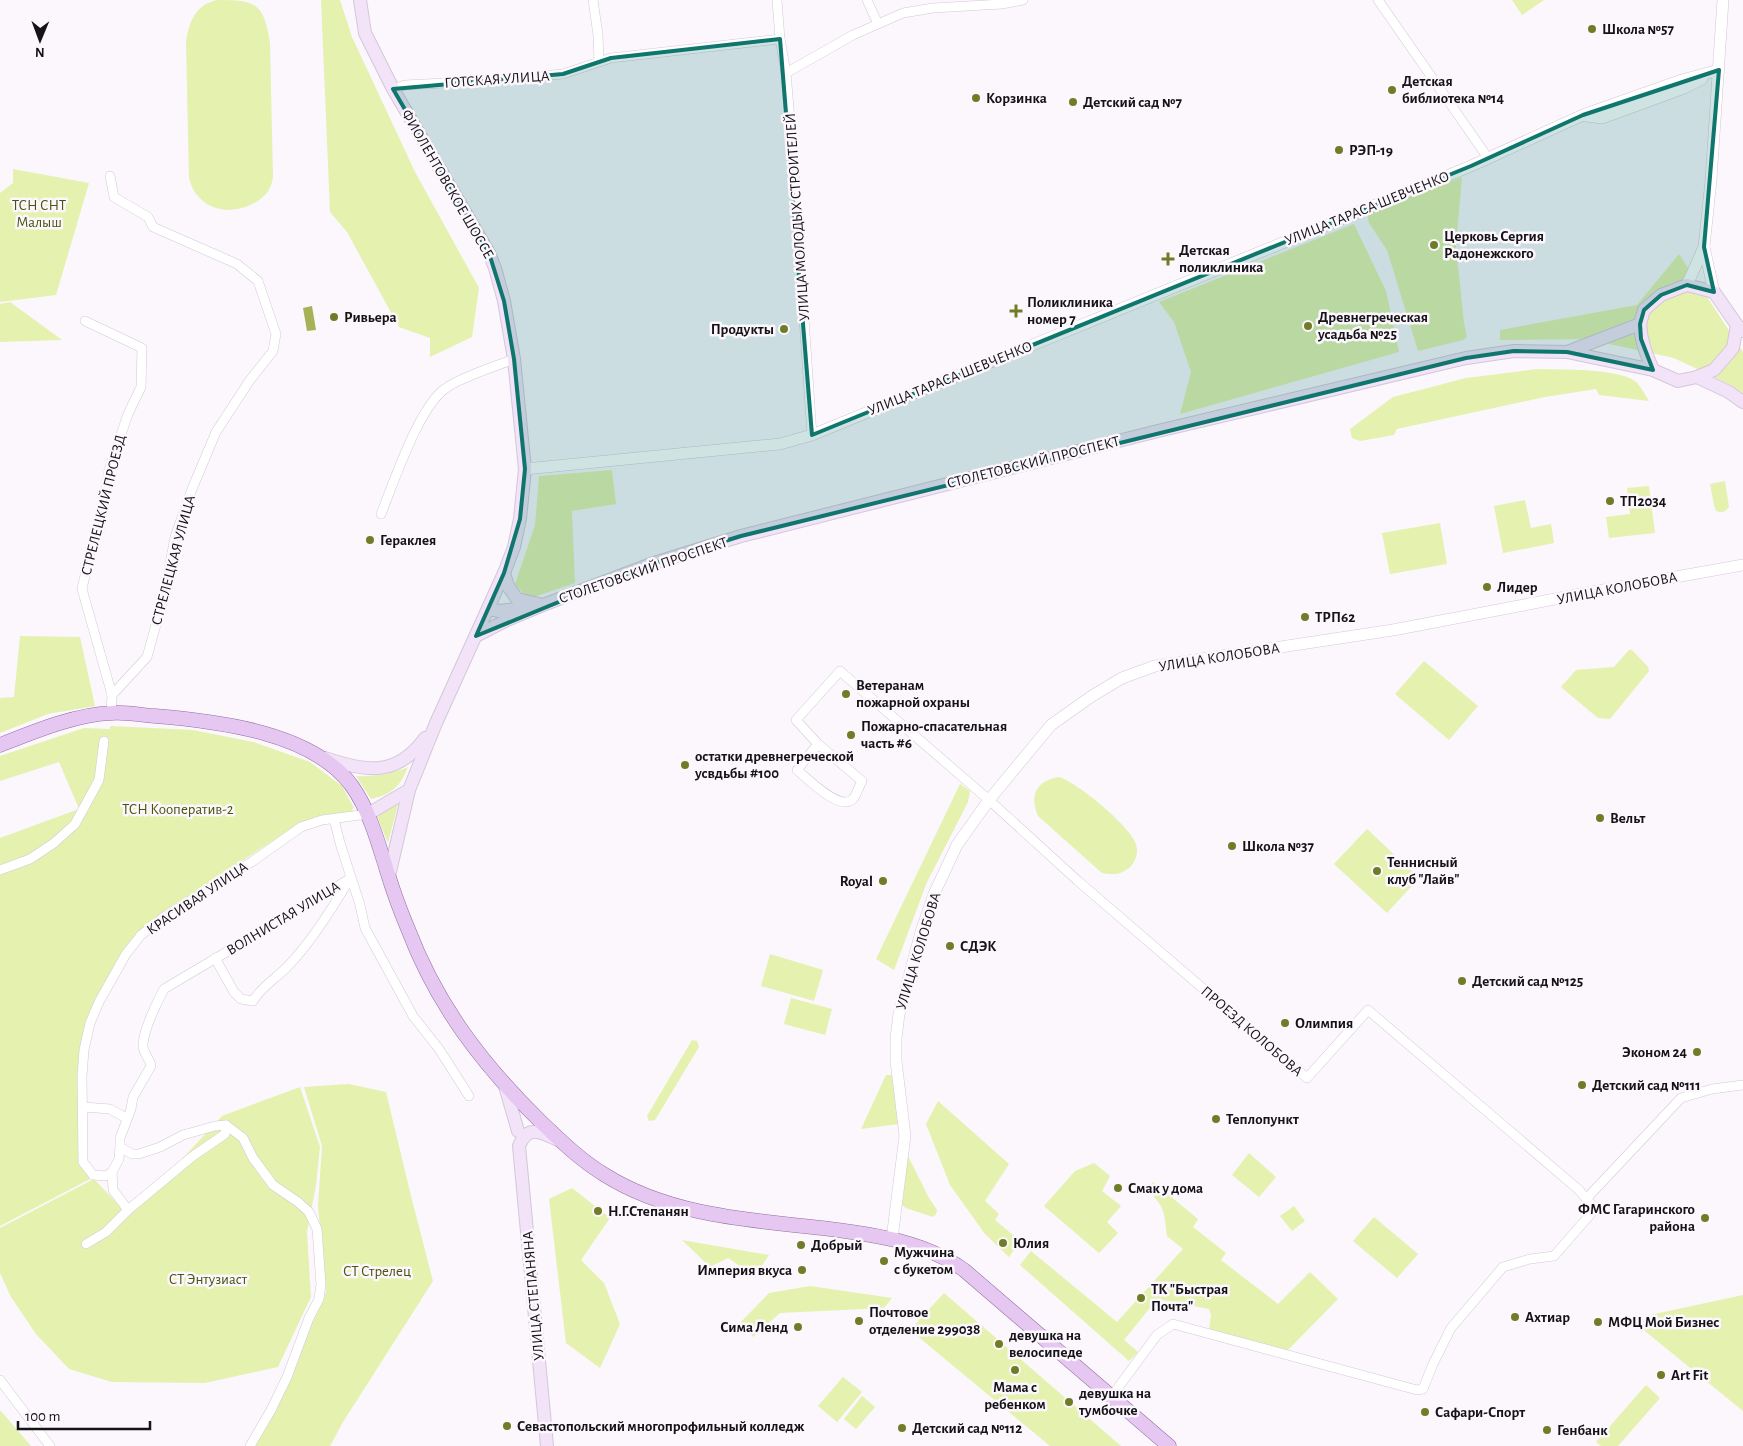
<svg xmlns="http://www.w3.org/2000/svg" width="1743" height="1446" viewBox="0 0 1743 1446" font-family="'Alegreya Sans',sans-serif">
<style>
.green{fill:#e5f1af}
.water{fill:#a5b356}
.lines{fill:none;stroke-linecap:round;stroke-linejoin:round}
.minor-casing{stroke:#d3c8d7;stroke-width:10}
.tertiary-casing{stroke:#d3c8d7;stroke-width:12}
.secondary-casing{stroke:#d3c8d7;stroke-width:14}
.primary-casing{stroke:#91709f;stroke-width:15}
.minor{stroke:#fff;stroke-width:9}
.tertiary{stroke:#fff;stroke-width:11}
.secondary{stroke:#f2e3f8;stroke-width:12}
.primary{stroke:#e5c7f1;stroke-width:14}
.marked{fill:#0f766e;fill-opacity:0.2;stroke:#0f766e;stroke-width:4;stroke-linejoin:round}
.poi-dot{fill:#717c28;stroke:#fbf7fd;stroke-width:2}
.labels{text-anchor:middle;stroke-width:5;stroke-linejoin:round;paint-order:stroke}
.poi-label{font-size:15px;font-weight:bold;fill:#161318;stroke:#fbf7fd;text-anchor:start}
.street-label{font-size:15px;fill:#161318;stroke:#fbf7fd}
.park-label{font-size:15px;fill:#4b530d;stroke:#fbf7fd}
</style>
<rect width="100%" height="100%" fill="#fbf7fd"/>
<g class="green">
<path d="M217,0c39,0 47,3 53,43l3,134c-1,6 -3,13 -8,18 -17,17 -50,22 -67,1 -5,-5 -7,-12 -9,-18l-3,-136c3,-20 9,-37 31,-42z"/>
<polygon points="321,0 340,0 352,37 415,172 479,288 472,337 430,357 430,338 399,327 347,232 330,212"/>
<polygon points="1512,0 1544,0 1522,15"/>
<polygon points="13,169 89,183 56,295 0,302 0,193 13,183"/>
<polygon points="1462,177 1456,247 1464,323 1467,337 1463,340 1418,351 1387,250 1369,223 1367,214"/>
<polygon points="1354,224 1386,291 1399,352 1180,414 1191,372 1174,322 1159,302"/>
<polygon points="1679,254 1743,352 1743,393 1733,386 1674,358 1586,339 1500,340 1500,330 1637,305"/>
<polygon points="10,302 62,340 0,342 0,304"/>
<path d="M1537,369c23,1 80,-1 98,12 6,5 10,14 14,20l-50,-6 -3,-6 -51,8 -148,32 -3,6 -34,6 -8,-3 -2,-9 43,-32 73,-19z"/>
<polygon points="612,470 616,504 572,511 575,583 528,599 515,584 535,525 539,476"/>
<path d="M1725,481l4,26c-4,5 -6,6 -13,4l-2,-6 -4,-21z"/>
<polygon points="1649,486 1655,533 1609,538 1606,517 1630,514 1627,488"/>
<polygon points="1525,500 1531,528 1551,524 1554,543 1503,553 1494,506"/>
<polygon points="1440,523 1447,564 1390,574 1382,533"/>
<polygon points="20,636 80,637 95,706 48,714 0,733 0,698 14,697"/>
<polygon points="1629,650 1632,650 1648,667 1649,671 1610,719 1598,718 1561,687 1576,670 1614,667"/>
<polygon points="1424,661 1478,706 1449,740 1395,694"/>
<polygon points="110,726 193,730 253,742 310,762 342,786 354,808 352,809 354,812 316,817 289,830 163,913 139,933 88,1019 81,1162 90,1179 0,1226 0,838 79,809 59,762 0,781 0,756 84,728 110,729"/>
<path d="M408,767c-8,20 -16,27 -37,32l-15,-23c18,1 35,-2 52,-9z"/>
<path d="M1059,777c19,6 68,47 76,65 4,8 2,18 -5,25 -9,8 -16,8 -28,6l-64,-57c-9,-21 -2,-35 21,-39z"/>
<polygon points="960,784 970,791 968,802 927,882 894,970 876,959"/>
<polygon points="398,804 388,843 376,814"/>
<polygon points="1367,829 1419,878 1387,913 1334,864"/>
<polygon points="770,954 823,970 814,1001 761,986"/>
<polygon points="791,998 832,1009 825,1035 784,1024"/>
<polygon points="692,1040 697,1041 699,1047 655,1120 649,1121 647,1116"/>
<polygon points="886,1075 893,1075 899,1124 861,1129"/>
<polygon points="349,1084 386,1092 411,1196 433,1281 343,1422 330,1446 246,1446 323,1302 326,1291 318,1206 322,1146 304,1087"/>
<polygon points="300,1087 320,1147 316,1185 307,1232 311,1297 278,1367 205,1383 112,1382 69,1369 36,1334 11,1297 0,1273 0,1228 94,1179 129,1216 222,1116"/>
<polygon points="938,1101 1009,1164 985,1201 999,1214 995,1220 1020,1241 1009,1257 985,1234 950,1185 926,1124"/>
<polygon points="1249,1153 1276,1177 1259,1197 1232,1175"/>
<polygon points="908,1156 929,1198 937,1210 936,1214 933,1217 906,1208 902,1205"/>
<polygon points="1094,1163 1110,1176 1102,1191 1121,1206 1107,1222 1118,1233 1099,1253 1044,1206 1075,1171"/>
<path d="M1153,1182l45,37 -5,8 33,26 -5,7 57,44 32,-32 28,27 -51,52 -78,-21 2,-15 -2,-6 -46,-9 -14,9 -25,31 14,12 -9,9 -109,-96 11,-14 86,71 66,-73 -16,-13c-3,-26 -2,-28 -20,-47z"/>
<polygon points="572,1188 610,1218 581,1260 604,1283 620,1324 600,1368 566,1343 549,1199"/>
<polygon points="1294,1206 1305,1221 1292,1231 1280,1216"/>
<polygon points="1374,1217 1418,1254 1397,1278 1353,1241"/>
<polygon points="682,1240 769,1255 755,1276 728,1258 710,1267"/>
<polygon points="810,1286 892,1298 884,1308 780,1313 753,1337 740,1323 769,1293"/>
<polygon points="944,1293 1121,1446 1050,1446 910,1330"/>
<polygon points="1743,1295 1743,1411 1640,1327 1645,1316"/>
<polygon points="843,1377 862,1392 837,1422 818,1406"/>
<polygon points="1646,1385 1660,1398 1618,1446 1601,1446 1596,1442"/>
<polygon points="862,1396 875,1407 856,1429 844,1419"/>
<polygon points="0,1410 31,1446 0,1446"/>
</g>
<polygon class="water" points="312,306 316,330 307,331 303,308"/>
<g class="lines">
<defs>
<g id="minor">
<polyline points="593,0 598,35 599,61"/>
<polyline points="777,0 780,39 786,73 792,144 812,435"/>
<polyline points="867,0 878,24"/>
<polyline points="1378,0 1488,158"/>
<polyline points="786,73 853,35 903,13 933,8 1002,4 1023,0"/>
<polyline points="393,89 405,85 484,81 563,74 611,58 780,39"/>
<polyline points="110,176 114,197 148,217 153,227 237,264 258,281 276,334 273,351 250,380 216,432 192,489 175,537 164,596 147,657 112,695 111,713"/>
<polyline points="85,321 142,348 141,387 128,414 109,470 99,531 90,553 82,589 112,695"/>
<path d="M381,514c13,-32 38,-108 65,-126 17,-12 48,-21 68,-29"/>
<path d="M818,744l44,37c-3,5 -5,13 -9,18 -13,13 -45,-20 -56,-29l21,-26 -22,-24 44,-49 149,129 89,81 229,197 61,-68 211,180 16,19 -41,47 -24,3 -27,8 -52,61 -18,36 -10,25 -6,1 -244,-66 -16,11 -46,62"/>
<polyline points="334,819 340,843 360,905 365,928 413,1016 439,1049 469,1096"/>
<polyline points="0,870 30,859 54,843 75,824 99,780 104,741"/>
<path d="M215,958l19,34 7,7 12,2c8,-14 22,-22 33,-33 24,-24 46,-59 63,-88"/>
<polyline points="84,1107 110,1109 126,1118"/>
<polyline points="120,1147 119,1159 112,1172 113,1190 128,1210"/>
<polyline points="112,1172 106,1176 93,1175 83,1162 82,1076 84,1050 90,1023 99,1002 126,954 141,935 164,917 253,861 301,827 322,820 368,814"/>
<polyline points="1587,1198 1681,1098 1712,1089 1743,1085"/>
<polyline points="86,1244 106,1232 128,1210 193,1156 225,1134 226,1125"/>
<polyline points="0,1380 50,1446"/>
<path d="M250,1446l21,-36 16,-33 22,-59 10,-19 2,-15 -4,-55 -8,-17 -11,-10 -25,-17 -20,-27 -10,-20 -17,-13 -11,1 -32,9 -23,12 -21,7h-7l-12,-7v-9l11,-29 2,-12 18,-31c-1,-8 -9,-13 -8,-22 1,-15 14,-42 21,-55l187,-111"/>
</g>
<g id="tertiary">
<polyline points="1586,116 1602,118 1684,88 1702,79"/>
<polyline points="1687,285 1704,247"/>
<polyline points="1714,292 1704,247 1711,180 1723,0"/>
<polyline points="525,469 780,444 812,435 1471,166 1583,115 1682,80 1719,70"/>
<polyline points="892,1239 905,1136 896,1061 896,1038 899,1014 921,932 934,894 957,845 989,800 1051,725 1092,696 1122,678 1155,666 1393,630 1581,594 1743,565"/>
</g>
<g id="secondary">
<polyline points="360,0 365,33 393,89 489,253 495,268 504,301 514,359 525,469 520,519 514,547 504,573 436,723 409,790 389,876"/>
<path d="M1640,324c1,17 6,30 13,46"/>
<polyline points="1567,352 1640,324 1644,310 1661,295 1687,285 1714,292 1741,331"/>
<polyline points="1697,377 1729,392 1743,402"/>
<polyline points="504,573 508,586 517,599 543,605"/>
<polyline points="488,609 499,611 525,608"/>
<polyline points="476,636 507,620 543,605 651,564 741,536 1158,431 1466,358 1514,351 1567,352 1653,370 1678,381 1697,377 1714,370 1733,348 1737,325"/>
<path d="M325,758c41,14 72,19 100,-20"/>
<polyline points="368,814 409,790"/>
<polyline points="505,1086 518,1131"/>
<path d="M547,1446l-28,-300c9,-22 22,-14 39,-6"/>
</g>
<path id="primary" d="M0,745c33,-13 76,-31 112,-32 14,-1 29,2 43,3 61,5 158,16 197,70 18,26 26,56 35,85 6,20 13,39 21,58 29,76 74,135 131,191 21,20 41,40 66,55 67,42 149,45 225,54 47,6 95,13 134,41l205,176"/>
</defs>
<use href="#minor" class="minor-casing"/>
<use href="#tertiary" class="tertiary-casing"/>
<use href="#secondary" class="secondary-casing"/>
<use href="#primary" class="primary-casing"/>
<use href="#minor" class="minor"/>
<use href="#tertiary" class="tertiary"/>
<use href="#secondary" class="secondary"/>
<use href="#primary" class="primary"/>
</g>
<path class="marked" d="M780,39l32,396 659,-269 112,-51 136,-45 -15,177 10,45 -27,-7 -26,10 -17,15 -4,14 1,15 12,31 -86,-18 -53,-1 -48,7 -725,178 -90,28 -175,72 28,-63 16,-54 5,-50 -11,-110 -10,-58 -15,-48 -96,-164 170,-15 48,-16z"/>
<g class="poi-dot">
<circle cx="1592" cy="29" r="5"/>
<circle cx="1392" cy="90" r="5"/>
<circle cx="976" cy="98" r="5"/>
<circle cx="1073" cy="102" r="5"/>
<circle cx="1339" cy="150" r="5"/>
<circle cx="1434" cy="245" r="5"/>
<path d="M1165.5 251.5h5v5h5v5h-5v5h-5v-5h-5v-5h5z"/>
<path d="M1013.5 303.5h5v5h5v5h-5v5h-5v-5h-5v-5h5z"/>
<circle cx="334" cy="317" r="5"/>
<circle cx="1308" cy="326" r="5"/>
<circle cx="784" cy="329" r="5"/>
<circle cx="1610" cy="501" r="5"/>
<circle cx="370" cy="540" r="5"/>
<circle cx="1487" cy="587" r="5"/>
<circle cx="1305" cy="617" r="5"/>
<circle cx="846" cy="694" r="5"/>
<circle cx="851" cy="735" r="5"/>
<circle cx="685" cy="765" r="5"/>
<circle cx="1600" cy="818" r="5"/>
<circle cx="1232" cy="846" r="5"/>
<circle cx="1377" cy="871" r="5"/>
<circle cx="883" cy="881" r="5"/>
<circle cx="950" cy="946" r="5"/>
<circle cx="1462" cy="981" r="5"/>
<circle cx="1285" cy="1023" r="5"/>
<circle cx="1697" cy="1052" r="5"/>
<circle cx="1582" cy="1085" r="5"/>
<circle cx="1216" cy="1119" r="5"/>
<circle cx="1118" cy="1188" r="5"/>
<circle cx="598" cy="1211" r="5"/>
<circle cx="1705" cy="1218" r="5"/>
<circle cx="1003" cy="1243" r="5"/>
<circle cx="801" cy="1245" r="5"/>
<circle cx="884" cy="1261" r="5"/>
<circle cx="802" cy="1270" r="5"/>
<circle cx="1141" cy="1298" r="5"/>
<circle cx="1515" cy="1317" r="5"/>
<circle cx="859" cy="1321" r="5"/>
<circle cx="1598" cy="1322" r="5"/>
<circle cx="798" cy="1327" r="5"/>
<circle cx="999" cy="1344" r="5"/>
<circle cx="1015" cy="1370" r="5"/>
<circle cx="1661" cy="1375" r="5"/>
<circle cx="1069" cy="1402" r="5"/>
<circle cx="1425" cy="1412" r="5"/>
<circle cx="507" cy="1426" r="5"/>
<circle cx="902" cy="1428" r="5"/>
<circle cx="1547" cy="1430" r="5"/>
</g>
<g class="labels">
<g class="poi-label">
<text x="1602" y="34">Школа №57</text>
<text x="1402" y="86">Детская<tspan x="1402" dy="17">библиотека №14</tspan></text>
<text x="986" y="103">Корзинка</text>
<text x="1083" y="107">Детский сад №7</text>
<text x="1349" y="155">РЭП-19</text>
<text x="1444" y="241">Церковь Сергия<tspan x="1444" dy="17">Радонежского</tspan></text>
<text x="1179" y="255">Детская<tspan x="1179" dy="17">поликлиника</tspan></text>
<text x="1027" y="307">Поликлиника<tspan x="1027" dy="17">номер 7</tspan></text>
<text x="344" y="322">Ривьера</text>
<text x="1318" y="322">Древнегреческая<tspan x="1318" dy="17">усадьба №25</tspan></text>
<text x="774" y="334" text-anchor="end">Продукты</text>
<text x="1620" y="506">ТП2034</text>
<text x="380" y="545">Гераклея</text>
<text x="1497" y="592">Лидер</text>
<text x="1315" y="622">ТРП62</text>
<text x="856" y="690">Ветеранам<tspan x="856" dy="17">пожарной охраны</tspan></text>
<text x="861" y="731">Пожарно-спасательная<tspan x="861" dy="17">часть #6</tspan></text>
<text x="695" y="761">остатки древнегреческой<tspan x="695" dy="17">усвдьбы #100</tspan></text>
<text x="1610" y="823">Вельт</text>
<text x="1242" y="851">Школа №37</text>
<text x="1387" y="867">Теннисный<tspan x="1387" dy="17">клуб "Лайв"</tspan></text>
<text x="873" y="886" text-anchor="end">Royal</text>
<text x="960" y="951">СДЭК</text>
<text x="1472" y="986">Детский сад №125</text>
<text x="1295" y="1028">Олимпия</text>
<text x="1687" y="1057" text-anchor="end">Эконом 24</text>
<text x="1592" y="1090">Детский сад №111</text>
<text x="1226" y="1124">Теплопункт</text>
<text x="1128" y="1193">Смак у дома</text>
<text x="1695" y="1214" text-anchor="end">ФМС Гагаринского<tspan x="1695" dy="17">района</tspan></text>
<text x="608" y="1216">Н.Г.Степанян</text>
<text x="1013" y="1248">Юлия</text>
<text x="811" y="1250">Добрый</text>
<text x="894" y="1257">Мужчина<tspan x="894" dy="17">с букетом</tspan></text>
<text x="792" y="1275" text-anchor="end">Империя вкуса</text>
<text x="1151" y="1294">ТК "Быстрая<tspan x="1151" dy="17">Почта"</tspan></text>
<text x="869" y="1317">Почтовое<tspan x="869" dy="17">отделение 299038</tspan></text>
<text x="1525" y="1322">Ахтиар</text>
<text x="1608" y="1327">МФЦ Мой Бизнес</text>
<text x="788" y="1332" text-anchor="end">Сима Ленд</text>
<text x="1009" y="1340">девушка на<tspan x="1009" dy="17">велосипеде</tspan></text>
<text x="1671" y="1380">Art Fit</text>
<text x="1015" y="1392" text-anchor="middle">Мама с<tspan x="1015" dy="17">ребенком</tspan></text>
<text x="1079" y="1398">девушка на<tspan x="1079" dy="17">тумбочке</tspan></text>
<text x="1435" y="1417">Сафари-Спорт</text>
<text x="517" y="1431">Севастопольский многопрофильный колледж</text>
<text x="912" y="1433">Детский сад №112</text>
<text x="1557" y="1435">Генбанк</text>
</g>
<g class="street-label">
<text transform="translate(497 79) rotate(-4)" y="5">ГОТСКАЯ УЛИЦА</text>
<text transform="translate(448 184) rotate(60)" y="5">ФИОЛЕНТОВСКОЕ ШОССЕ</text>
<text transform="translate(1367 208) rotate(-22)" y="5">УЛИЦА ТАРАСА ШЕВЧЕНКО</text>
<text transform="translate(797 217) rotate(-94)" y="5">УЛИЦА МОЛОДЫХ СТРОИТЕЛЕЙ</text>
<text transform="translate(950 378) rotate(-22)" y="5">УЛИЦА ТАРАСА ШЕВЧЕНКО</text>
<text transform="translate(1033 462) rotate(-14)" y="5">СТОЛЕТОВСКИЙ ПРОСПЕКТ</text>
<text transform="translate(103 505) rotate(-76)" y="5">СТРЕЛЕЦКИЙ ПРОЕЗД</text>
<text transform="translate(173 560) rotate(-75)" y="5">СТРЕЛЕЦКАЯ УЛИЦА</text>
<text transform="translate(643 570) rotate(-19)" y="5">СТОЛЕТОВСКИЙ ПРОСПЕКТ</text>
<text transform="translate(1617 588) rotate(-11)" y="5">УЛИЦА КОЛОБОВА</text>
<text transform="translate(1219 657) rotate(-9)" y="5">УЛИЦА КОЛОБОВА</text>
<text transform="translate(197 898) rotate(-34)" y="5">КРАСИВАЯ УЛИЦА</text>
<text transform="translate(283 918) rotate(-31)" y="5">ВОЛНИСТАЯ УЛИЦА</text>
<text transform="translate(918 951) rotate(-73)" y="5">УЛИЦА КОЛОБОВА</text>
<text transform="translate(1252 1031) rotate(41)" y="5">ПРОЕЗД КОЛОБОВА</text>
<text transform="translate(533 1296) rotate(-95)" y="5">УЛИЦА СТЕПАНЯНА</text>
</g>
<g class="park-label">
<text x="39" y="210">ТСН СНТ<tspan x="39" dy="17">Малыш</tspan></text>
<text x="178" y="814">ТСН Кооператив-2</text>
<text x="377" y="1276">СТ Стрелец</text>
<text x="208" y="1284">СТ Энтузиаст</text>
</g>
</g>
<g transform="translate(40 40) rotate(181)" stroke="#fbf7fd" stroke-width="4" paint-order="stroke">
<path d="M0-4L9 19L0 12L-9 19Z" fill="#161318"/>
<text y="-8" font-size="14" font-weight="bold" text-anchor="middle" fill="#161318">N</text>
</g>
<path d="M18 1421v8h132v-8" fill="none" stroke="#161318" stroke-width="2.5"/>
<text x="25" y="1421" font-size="15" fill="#161318" stroke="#fbf7fd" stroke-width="4" paint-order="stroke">100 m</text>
</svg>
